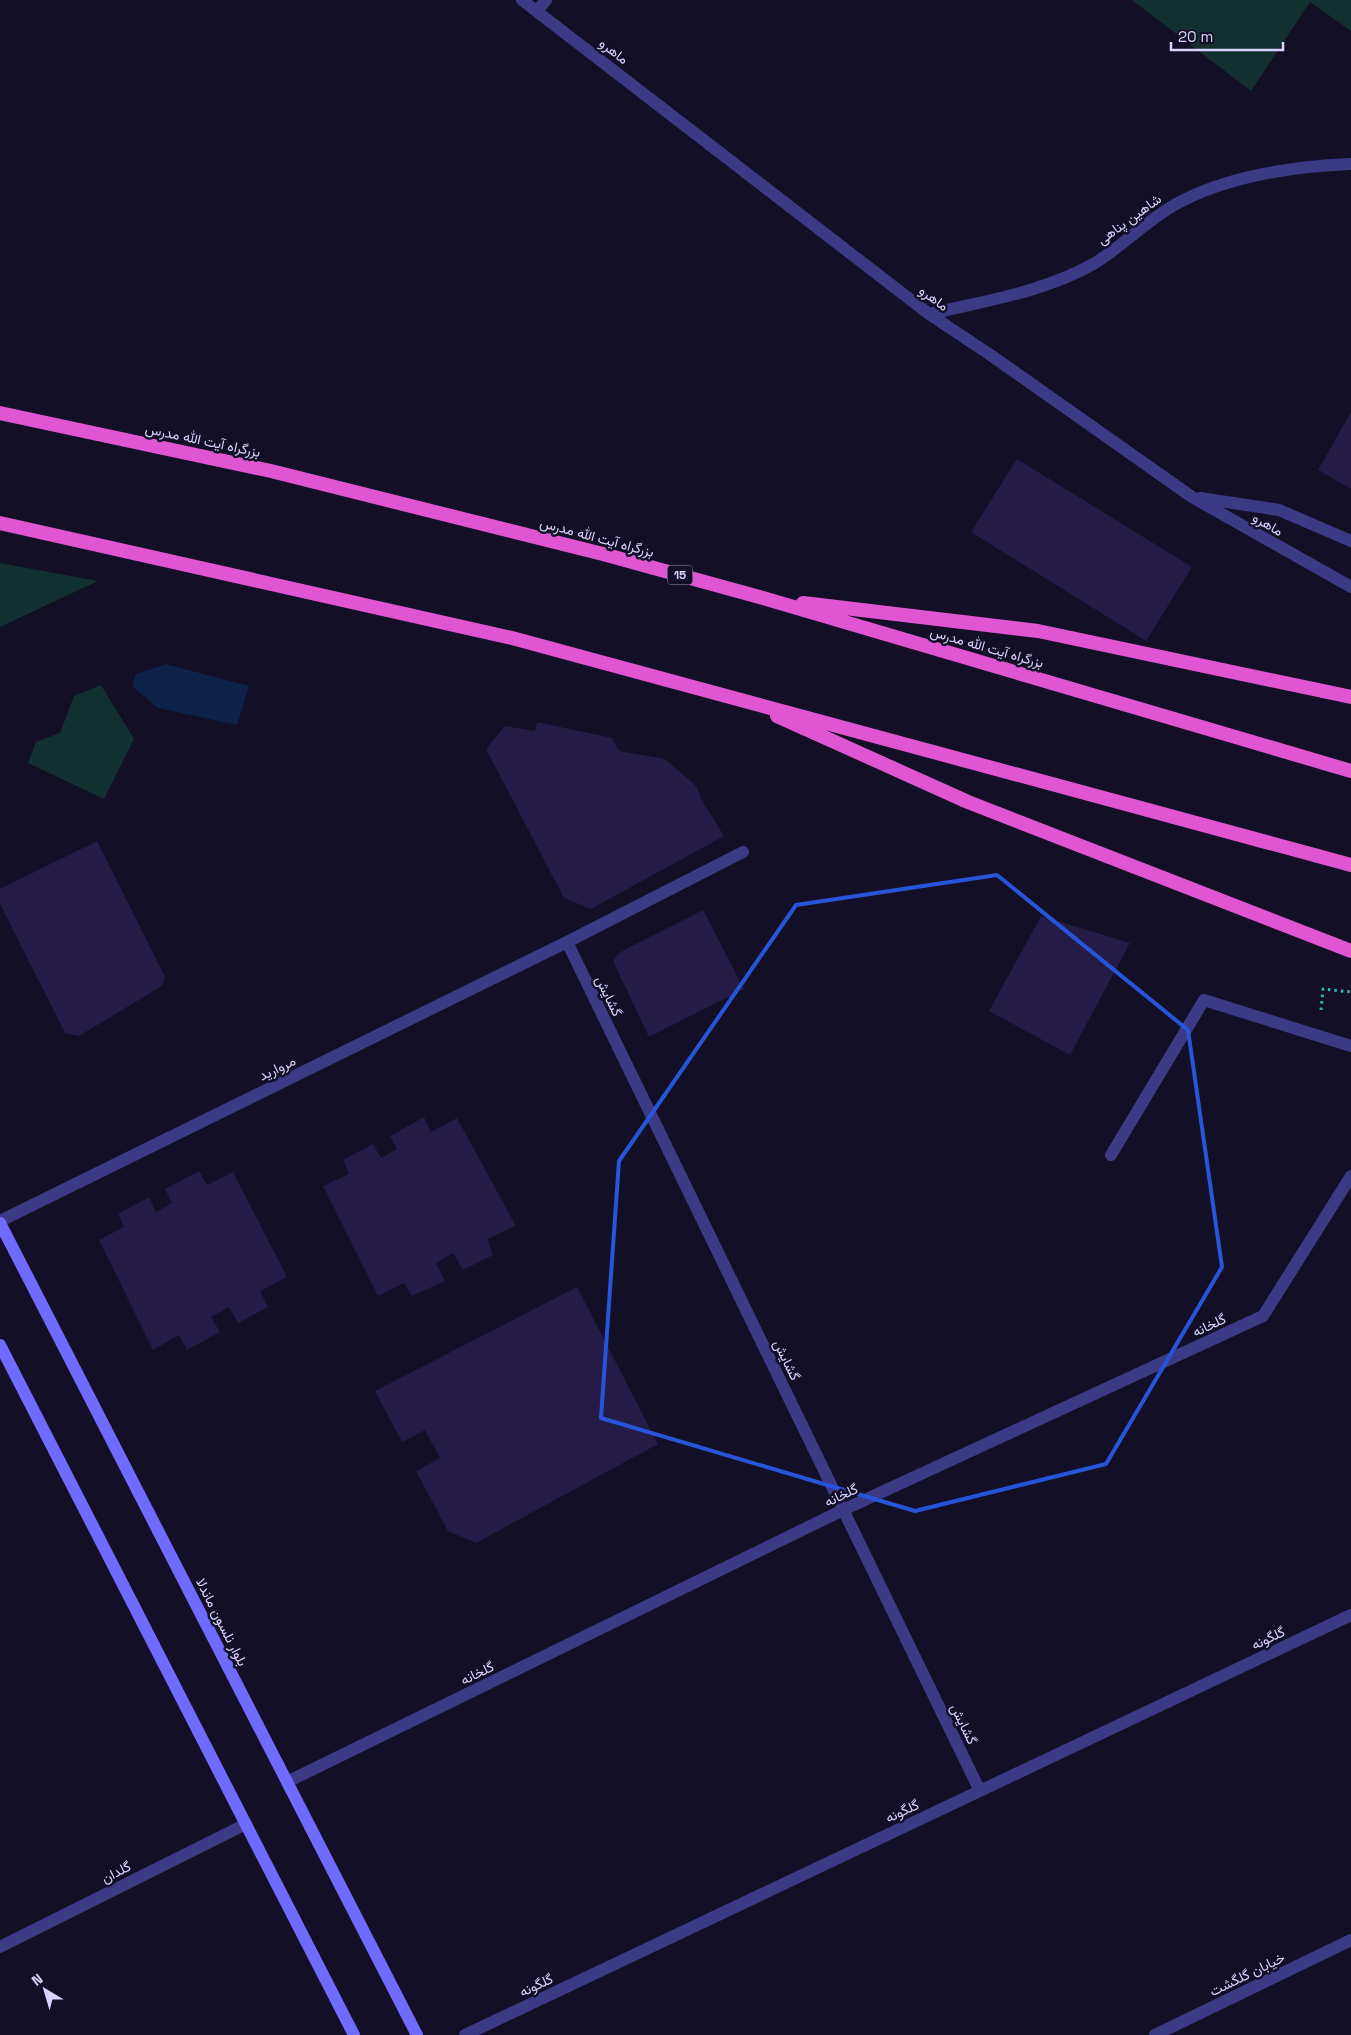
<svg xmlns="http://www.w3.org/2000/svg" width="1351" height="2035" viewBox="0 0 1351 2035" font-family="'Space Grotesk',Vazirmatn,sans-serif">
<style>
.green{fill:#12302f}
.water{fill:#0c2248}
.building{fill:#241b47}
.lines{fill:none;stroke-linecap:round;stroke-linejoin:round}
.path{stroke:#2fb8b0;stroke-width:3;stroke-dasharray:2.5 4;stroke-linecap:butt}
.minor{stroke:#3d3a85;stroke-width:12}
.secondary{stroke:#6f6bff;stroke-width:12}
.trunk{stroke:#e055d1;stroke-width:14}
.marked{fill:none;stroke:#2655da;stroke-width:4;stroke-linejoin:round}
.labels{text-anchor:middle;stroke-width:5;stroke-linejoin:round;paint-order:stroke}
.shield{fill:#130f26;stroke:#9e99be;stroke-width:1}
.shield-label{font-size:12px;font-weight:bold;fill:#d9d4ff}
.street-label{font-size:14px;fill:#d9d4ff;stroke:#130f26}
</style>
<rect width="100%" height="100%" fill="#130f26"/>
<path class="green" d="M1132,0H1351V31L1310,2L1251,91Z
M0,563L98,581L0,627Z
M101,685L134,739L104,799L28,763L36,742L60,733L74,696Z"/>
<path class="water" d="M166,664L249,686L237,725L158,708L132,686L136,674Z"/>
<path class="building" d="M1351,412V489L1318,470Z
M1017,459L1192,567L1146,641L971,532Z
M537,722L612,738L619,751L665,759L696,786L703,802L724,836L591,909L564,898L486,749L505,726L535,731Z
M97,841L165,977L162,986L79,1036L65,1033L0,904V889Z
M703,910L744,989L649,1037L613,961L618,954L626,949Z
M1041,916L1130,943L1070,1055L989,1011Z
M424,1117L431,1132L457,1118L516,1226L487,1239L493,1255L463,1270L453,1253L436,1263L445,1281L412,1296L404,1283L378,1296L323,1186L349,1174L343,1160L373,1144L381,1158L397,1149L390,1136Z
M199,1171L207,1185L233,1172L287,1277L260,1291L268,1307L238,1323L229,1307L211,1317L220,1332L187,1350L179,1335L153,1350L99,1240L124,1227L118,1214L149,1197L156,1212L172,1203L165,1189Z
M577,1287L658,1444L476,1543L448,1531L416,1471L440,1458L425,1430L402,1442L375,1391Z"/>
<g class="lines">
<path class="path" d="M1321,1010L1323,989L1351,992"/>
<path class="minor" d="M522,0L929,314L992,356L1192,497L1351,587
M537,11L546,0
M929,314C984,301 1045,292 1095,263C1124,245 1148,219 1178,203C1228,176 1295,166 1351,164
M1200,498L1279,510L1351,541
M567,942L980,1791
M1111,1155L1204,1000L1351,1046
M0,1221L567,942L743,852
M287,1782L843,1510L1263,1316L1351,1176
M0,1947L246,1824
M465,2035L1351,1615
M1155,2035L1351,1940"/>
<path class="secondary" d="M0,1223L417,2035
M0,1345L354,2035"/>
<path class="trunk" d="M0,413L271,471L603,554L763,598L1351,771
M0,523L512,638L1351,865
M803,603L1038,631L1351,697
M777,716L968,802L1351,951"/>
</g>
<path class="marked" d="M997,875L1188,1030L1222,1267L1106,1464L915,1511L601,1418L619,1161L796,905Z"/>
<g class="labels">
<rect class="shield" x="667.5" y="565.5" width="25" height="19" rx="4"/>
<g class="shield-label">
<text x="680" y="579">15</text>
</g>
<g class="street-label">
<text transform="translate(614 51) rotate(38)" y="5">ماهرو</text>
<text transform="translate(1129 219) rotate(-36)" y="5">شاهین پناهی</text>
<text transform="translate(934 298) rotate(36)" y="5">ماهرو</text>
<text transform="translate(203 440) rotate(12)" y="5">بزرگراه آیت الله مدرس</text>
<text transform="translate(1268 524) rotate(30)" y="5">ماهرو</text>
<text transform="translate(597 537) rotate(15)" y="5">بزرگراه آیت الله مدرس</text>
<text transform="translate(987 647) rotate(16)" y="5">بزرگراه آیت الله مدرس</text>
<text transform="translate(609 996) rotate(64)" y="5">گشایش</text>
<text transform="translate(277 1068) rotate(-26)" y="5">مروارید</text>
<text transform="translate(1209 1325) rotate(-25)" y="5">گلخانه</text>
<text transform="translate(787 1360) rotate(64)" y="5">گشایش</text>
<text transform="translate(841 1495) rotate(-25)" y="5">گلخانه</text>
<text transform="translate(222 1622) rotate(63)" y="5">بلوار نلسون ماندلا</text>
<text transform="translate(1268 1638) rotate(-25)" y="5">گلگونه</text>
<text transform="translate(477 1673) rotate(-26)" y="5">گلخانه</text>
<text transform="translate(964 1724) rotate(64)" y="5">گشایش</text>
<text transform="translate(902 1811) rotate(-25)" y="5">گلگونه</text>
<text transform="translate(116 1872) rotate(-27)" y="5">گلدان</text>
<text transform="translate(1247 1974) rotate(-26)" y="5">خیابان گلگشت</text>
<text transform="translate(536 1985) rotate(-25)" y="5">گلگونه</text>
</g>
</g>
<g transform="translate(45 1990) rotate(322)" stroke="#130f26" stroke-width="4" paint-order="stroke">
<path d="M0-4L9 19L0 12L-9 19Z" fill="#d9d4ff"/>
<text y="-8" font-size="14" font-weight="bold" text-anchor="middle" fill="#d9d4ff">N</text>
</g>
<path d="M1171 42v8h112v-8" fill="none" stroke="#d9d4ff" stroke-width="2.5"/>
<text x="1178" y="42" font-size="15" fill="#d9d4ff" stroke="#130f26" stroke-width="4" paint-order="stroke">20 m</text>
</svg>
